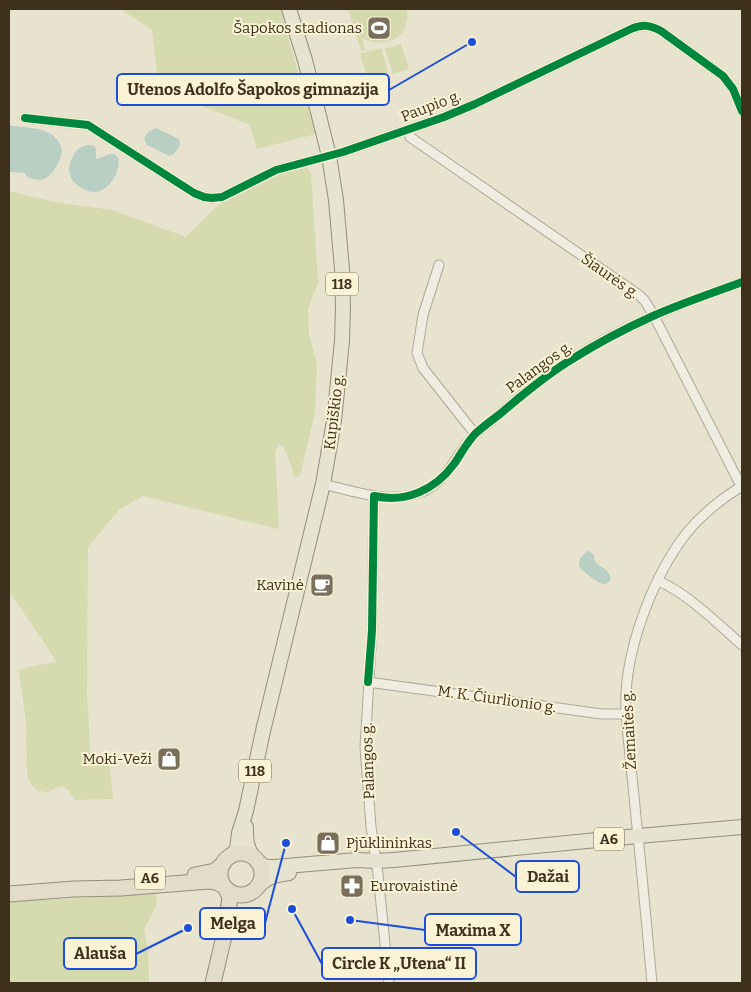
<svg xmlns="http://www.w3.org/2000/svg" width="751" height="992" viewBox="0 0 751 992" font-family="Bitter,serif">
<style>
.green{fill:#d5daaf}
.water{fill:#bacfc4}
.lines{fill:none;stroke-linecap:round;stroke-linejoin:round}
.minor-casing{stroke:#ada797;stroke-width:11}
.primary-casing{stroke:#938d7e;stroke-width:16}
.trunk-casing{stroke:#938d7e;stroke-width:17}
.minor{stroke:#efece1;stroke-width:9}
.primary{stroke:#e7e3d1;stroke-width:14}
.trunk{stroke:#e2dcc8;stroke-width:15}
.cycleway-casing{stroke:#f9f2d4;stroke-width:11}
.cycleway{stroke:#00873e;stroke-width:8}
.labels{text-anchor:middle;stroke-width:4;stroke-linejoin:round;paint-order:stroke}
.shield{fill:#f9f2d4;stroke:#766a54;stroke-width:1}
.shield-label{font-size:14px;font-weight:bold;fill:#3e301d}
.poi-label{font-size:15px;fill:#3e301d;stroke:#f9f2d4;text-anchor:end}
.street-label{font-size:15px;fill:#3e301d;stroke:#f9f2d4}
.leader{fill:none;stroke:#1d4ed8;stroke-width:2}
.callout-dot{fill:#1d4ed8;stroke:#f9f2d4;stroke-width:2}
.callout{fill:#f9f2d4;stroke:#1d4ed8;stroke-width:2}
.callout-label{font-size:16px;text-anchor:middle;font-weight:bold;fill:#3e301d}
</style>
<rect width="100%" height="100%" fill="#e8e3ce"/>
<path class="green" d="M120,9H280L316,134L257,149L250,125L159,89L152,30Z
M348,9H407C411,37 386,50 362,38L365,50L361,51Z
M401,44L409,69L393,74L385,49Z
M381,48L391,83L371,89L360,54Z
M307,168L311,173L318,283L308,309L309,334L317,365L315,412L300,476L296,477L293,474L291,465L283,446L279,445L275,451L279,529L143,496L119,510L88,547L87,696L91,759L109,760L113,799L75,800L69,791L62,786L53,789L48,793L37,790L30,783L27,773L26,721L19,671L28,667L57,662L9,591V191L54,202L112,210L186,237L217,206L273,174Z
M155,894L157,900L155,909L144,929L148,951L149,983H9V902Z"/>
<path class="water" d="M9,125C23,128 39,127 51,134C56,138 62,144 62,151C61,161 51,180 39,180C36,180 31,178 27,177L25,173L9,172Z
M156,128L179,139L180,145L174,154L169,156L147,145L144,138L148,132Z
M89,145C101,146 93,152 97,159C102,158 107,154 111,154C127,152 116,191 95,192C89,192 84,190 80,187C76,184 71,180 70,175C67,166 73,152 81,147C83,146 87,145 89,145Z
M589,551L594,555C593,568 609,565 611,579C609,581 608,584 605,584C599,585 585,572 580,568C577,561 581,557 586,552Z"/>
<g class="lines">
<g class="minor-casing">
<path id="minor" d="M25,118L88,125L194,193L204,197L212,198L222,197L276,170L343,152L444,117L475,104L631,29C642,24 650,25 661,31L723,76L733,89L742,111
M408,130L410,137L639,295L645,301L654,316L741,486
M439,265L423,315L417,353L423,368L475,434
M323,484C356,492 391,505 424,491C448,480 457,453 474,435C480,429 488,424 495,418C505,409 516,400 527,391C565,361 608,335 654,316C682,303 713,293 742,282
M374,496L372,630L365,747L371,827L378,874L389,983
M658,581C686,592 718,624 742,645
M368,682L602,714H626
M652,983C647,928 642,873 636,817C634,793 631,770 629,746C627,728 625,711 626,693C629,641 654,576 685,535C700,516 721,499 742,486"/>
</g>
<g class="primary-casing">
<path id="primary" d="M246,827C246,840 246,846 253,857
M231,856L237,849L239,833L246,811L263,731L323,484L334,421L342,341L343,307L342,269L336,200L329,156L305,60L289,9
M258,862L266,867H274L357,860L376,861L394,860L638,836L742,827
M260,884C270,876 276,875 289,873"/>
</g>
<g class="trunk-casing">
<path id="trunk" d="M220 874a21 21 0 1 1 42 0a21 21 0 1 1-42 0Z
M195,875L215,871L223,864
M9,894L74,889L121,888L209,881L216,882L224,886
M213,983L225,932L230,897L226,889"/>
</g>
<use href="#minor" class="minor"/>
<use href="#primary" class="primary"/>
<use href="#trunk" class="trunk"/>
<g class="cycleway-casing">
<path id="cycleway" d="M25,118L88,125L194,193L204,197L212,198L222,197L276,170L343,152L444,117L475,104L631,29C642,24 650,25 661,31L723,76L733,89L742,111
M368,682L372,630L374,496C406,503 435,490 454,464C461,454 467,442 476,433C484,426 492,420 500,414C522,395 545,376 569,361C596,344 624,329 653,316C682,303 713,293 742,282"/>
</g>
<use href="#cycleway" class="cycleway"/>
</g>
<defs>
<g id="stadium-square" transform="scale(1.25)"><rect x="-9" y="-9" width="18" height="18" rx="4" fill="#7a6f5b" stroke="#f9f2d4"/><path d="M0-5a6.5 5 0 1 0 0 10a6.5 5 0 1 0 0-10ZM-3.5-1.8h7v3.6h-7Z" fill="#fff"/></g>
<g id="cafe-square" transform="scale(1.25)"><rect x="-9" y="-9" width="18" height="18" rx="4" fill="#7a6f5b" stroke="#f9f2d4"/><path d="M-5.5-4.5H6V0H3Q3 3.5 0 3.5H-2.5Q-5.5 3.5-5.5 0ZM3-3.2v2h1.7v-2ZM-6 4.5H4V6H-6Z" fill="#fff"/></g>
<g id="shop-square" transform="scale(1.25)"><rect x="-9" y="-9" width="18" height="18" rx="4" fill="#7a6f5b" stroke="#f9f2d4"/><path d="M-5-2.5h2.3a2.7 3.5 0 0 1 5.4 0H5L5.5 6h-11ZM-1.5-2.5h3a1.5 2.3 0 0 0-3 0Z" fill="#fff"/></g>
<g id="pharmacy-square" transform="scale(1.25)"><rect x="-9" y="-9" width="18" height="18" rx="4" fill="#7a6f5b" stroke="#f9f2d4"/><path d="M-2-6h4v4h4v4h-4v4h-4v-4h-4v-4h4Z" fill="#fff"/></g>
</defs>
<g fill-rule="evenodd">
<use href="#stadium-square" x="379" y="28"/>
<use href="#cafe-square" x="322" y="585"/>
<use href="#shop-square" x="169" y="759"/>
<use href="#shop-square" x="328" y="843"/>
<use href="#pharmacy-square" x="352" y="886"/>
</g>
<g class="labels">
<g class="shield">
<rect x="326" y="272.5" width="32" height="23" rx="4"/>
<rect x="239" y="759.5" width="32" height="23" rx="4"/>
<rect x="594" y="827.5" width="30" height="23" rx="4"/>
<rect x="135" y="866.5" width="30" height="23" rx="4"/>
</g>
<g class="shield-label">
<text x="342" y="289">118</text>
<text x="255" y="776">118</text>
<text x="609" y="844">A6</text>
<text x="150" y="883">A6</text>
</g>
<g class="poi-label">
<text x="362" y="33">Šapokos stadionas</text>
<text x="304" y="590">Kavinė</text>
<text x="152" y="764">Moki-Veži</text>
<text x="346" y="848" text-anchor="start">Pjūklininkas</text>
<text x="370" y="891" text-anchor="start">Eurovaistinė</text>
</g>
<g class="street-label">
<text transform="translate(431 106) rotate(-21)" y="5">Paupio g.</text>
<text transform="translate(610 276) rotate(35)" y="5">Šiaurės g.</text>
<text transform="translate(539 367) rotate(-36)" y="5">Palangos g.</text>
<text transform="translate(334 412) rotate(-83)" y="5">Kupiškio g.</text>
<text transform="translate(497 699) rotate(8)" y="5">M. K. Čiurlionio g.</text>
<text transform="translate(629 730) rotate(-93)" y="5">Žemaitės g.</text>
<text transform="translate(368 761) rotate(-92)" y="5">Palangos g.</text>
</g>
</g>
<path class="leader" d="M472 42L389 90M456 832L516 877M286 843L265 923M350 920L425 930M188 928L136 954M292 909L322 964"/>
<g class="callout-dot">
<circle cx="472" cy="42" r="5"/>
<circle cx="456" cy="832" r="5"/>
<circle cx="286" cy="843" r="5"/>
<circle cx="350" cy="920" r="5"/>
<circle cx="188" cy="928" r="5"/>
<circle cx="292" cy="909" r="5"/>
</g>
<g class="callout">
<rect x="117" y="74" width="272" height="31" rx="5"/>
<rect x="516" y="861" width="63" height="31" rx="5"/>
<rect x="200" y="908" width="65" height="31" rx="5"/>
<rect x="425" y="914" width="96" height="31" rx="5"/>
<rect x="64" y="938" width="72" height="31" rx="5"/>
<rect x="322" y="948" width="154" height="31" rx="5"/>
</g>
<g class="callout-label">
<text x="253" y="95">Utenos Adolfo Šapokos gimnazija</text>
<text x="548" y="882">Dažai</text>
<text x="233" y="929">Melga</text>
<text x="473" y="936">Maxima X</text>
<text x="100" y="959">Alauša</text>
<text x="399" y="969">Circle K „Utena“ II</text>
</g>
<rect width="751" height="992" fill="none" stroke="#3e301d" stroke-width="20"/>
</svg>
